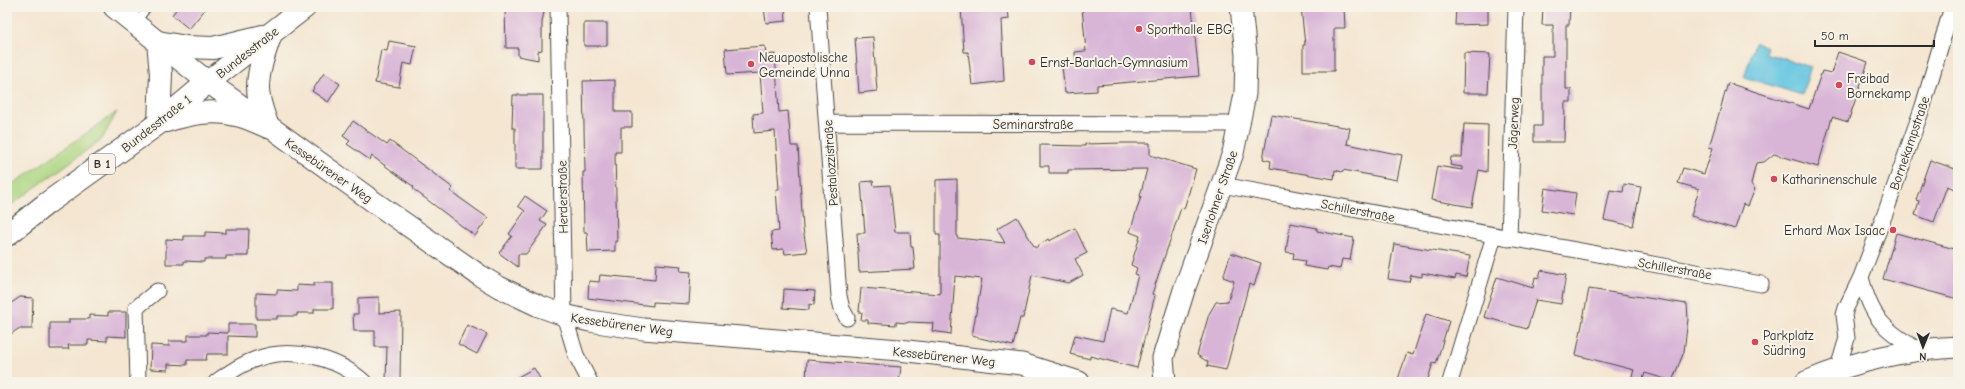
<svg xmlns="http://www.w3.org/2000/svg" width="1965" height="389" viewBox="0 0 1965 389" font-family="'Comic Neue',sans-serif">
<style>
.green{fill:#acd580;stroke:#6c8056}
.water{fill:#63c5e1;stroke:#477886}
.building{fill:#d8b4d7}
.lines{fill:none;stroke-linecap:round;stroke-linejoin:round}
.lane-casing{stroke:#494744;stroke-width:9}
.street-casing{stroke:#494744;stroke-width:17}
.secondary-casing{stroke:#494744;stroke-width:23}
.primary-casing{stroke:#494744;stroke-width:24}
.lane{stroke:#fff;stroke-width:7}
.street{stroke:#fff;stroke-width:15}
.secondary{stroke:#fff;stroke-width:21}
.primary{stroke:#fff;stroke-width:22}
.poi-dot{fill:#d1495b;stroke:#f7f3e8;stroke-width:1.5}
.labels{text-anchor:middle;stroke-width:4;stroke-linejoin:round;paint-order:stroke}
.shield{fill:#f7f3e8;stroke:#686764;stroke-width:1}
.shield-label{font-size:12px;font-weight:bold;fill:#2b2b2b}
.poi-label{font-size:13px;fill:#2b2b2b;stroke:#f7f3e8;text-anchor:start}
.street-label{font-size:13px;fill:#2b2b2b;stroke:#f7f3e8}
</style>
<rect width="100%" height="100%" fill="#f7f3e8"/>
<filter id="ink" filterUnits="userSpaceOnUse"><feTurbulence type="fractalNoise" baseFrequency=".025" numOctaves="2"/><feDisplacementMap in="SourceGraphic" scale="8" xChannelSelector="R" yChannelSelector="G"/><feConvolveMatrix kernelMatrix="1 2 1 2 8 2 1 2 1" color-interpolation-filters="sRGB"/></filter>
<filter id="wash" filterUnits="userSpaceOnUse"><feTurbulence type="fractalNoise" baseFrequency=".012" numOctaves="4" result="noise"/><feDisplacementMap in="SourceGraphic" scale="16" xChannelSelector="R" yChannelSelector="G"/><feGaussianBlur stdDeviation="0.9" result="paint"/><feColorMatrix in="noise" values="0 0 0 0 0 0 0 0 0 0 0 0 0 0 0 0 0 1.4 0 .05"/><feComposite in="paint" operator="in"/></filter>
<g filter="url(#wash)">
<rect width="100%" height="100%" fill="#f4e6d1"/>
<path class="green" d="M117,112L102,139L7,208V188Z"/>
<path class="water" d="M1755,43L1767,47L1765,53L1811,67L1802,95L1744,77Z"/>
<g id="blocks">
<path class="building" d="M178,7H207L189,29L172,15Z
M505,7H545L542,22V50L538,51V60L518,56V48H506Z
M764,7H785L786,21L766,23Z
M961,7H1008L1009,19L1001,20L1004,81L972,85L968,52H964Z
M1082,7H1192L1199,76L1097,85V91L1065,93L1062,66L1076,65L1075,52L1086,51Z
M1301,7H1344L1345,28H1334V71H1303V45H1305Z
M1456,7H1488V24L1455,25Z
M1543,7H1570L1569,25H1566V89H1571V102H1565L1564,142H1534V126H1542V56H1553V25H1542Z
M584,23H607V46H584Z
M873,37L877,91L859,93L855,38Z
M389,41L416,46L412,65L403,63L399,87L375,83L381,50L387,51Z
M765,46L766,55L775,54L779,112L788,111L791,146H798L803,229L807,252L785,254L784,249L773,250L771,232L779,231L776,189H779L775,131L754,133L753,114L763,113L760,73L727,75L725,49Z
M1838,52L1868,62L1848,122L1832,117L1818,167L1774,154L1764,162L1756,163L1751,184L1755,189L1748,206L1743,204L1735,229L1691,216L1699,189L1678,183L1683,168L1704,174L1713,148L1709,147L1728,83L1809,109L1822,71L1831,73Z
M1464,53L1490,54L1488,93H1463Z
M324,73L340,84L328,102L312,91Z
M615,80V112H632V127H621V152H615L617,241H615V251L588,252L587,232H584L583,172H585L583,81Z
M513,95H543V169H515V128H512Z
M1271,115L1350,128L1347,144L1402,155L1397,180L1343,170L1342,172L1335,170L1334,179L1270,168L1271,161L1263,159Z
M353,121L387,145L390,141L453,188L450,191L488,218L475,236L413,189L414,187L372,156L370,160L347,144L350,141L343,136Z
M1464,124L1488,125L1487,172L1479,170L1472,207L1431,200L1437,166L1462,170V167L1450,165L1451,157H1462Z
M1124,143H1150V155L1196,169L1184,209L1181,208L1152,294L1155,295L1137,368L1090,356V359L1070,354L1075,335L1103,341L1110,309L1128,313L1138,275L1135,274L1137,268L1131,265L1140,236L1130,232L1141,196H1140L1147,169L1068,170V173H1049V166H1040V145L1085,146V144Z
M1930,160L1958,170L1955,189L1947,186L1934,222L1915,215L1919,201L1916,200Z
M957,179V238L1005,243L997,229L1017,217L1035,248L1048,239L1049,241L1075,228L1087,253L1075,259L1083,275L1069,283L1032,275L1023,318H1020L1013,346L972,336L982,279L955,276L951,334L932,331L933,323L908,322L907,323L896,322V325L868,323V320H861L862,312H859L861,288L940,294V235H936V180Z
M873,181L874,186L890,185L895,232H910L911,247H913L915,269L859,272L857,233H865L861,182Z
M1624,184L1641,187L1633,226L1604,220L1610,190L1623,192Z
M1545,188L1576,193L1573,215L1542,210Z
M525,196L547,211L540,221L547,225L526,254H518V267L499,253L512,236L509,234L525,211L518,206Z
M1290,223L1317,228V231L1354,238L1350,260L1342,259L1340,269L1328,267L1327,270L1304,266L1305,261L1293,259L1294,253L1286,252Z
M226,229H249L248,256H226V259H204V262L184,261V264H166V239L184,240V236H205V232L226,233Z
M1896,233L1958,250V299L1883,279Z
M1394,244L1470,256L1466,277L1456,275L1455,279L1422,273V277L1411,275L1409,282L1388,279Z
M1231,253L1261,263L1254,286L1249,284L1226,370L1207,366L1208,362L1197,355L1209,314L1216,302L1228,301L1234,281L1223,277Z
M656,264L681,266L680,271L691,272L689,304L653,302V306L588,298L589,281L599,282L600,275L655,280Z
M1541,270L1566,275L1561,304L1536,300L1527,329L1484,317L1497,277L1533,288L1535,277L1539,278Z
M314,283H333V309H314V313H297V316H277V319H256V293L277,294V290L297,291V285L314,286Z
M784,289L815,291L814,305L809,304V310L783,308Z
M1589,289L1687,304L1688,319L1684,352L1672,381L1645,373L1642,382H1630L1634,370L1576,355Z
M20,297L33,298L32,329H18L7,337V306Z
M379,297V313L401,312L400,382H386L387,347H375V331H354L353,314H358V298Z
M108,312H126V337L107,336V341L88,340V345H68L69,349H50V323H69V319H89V315L108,316Z
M1426,314L1449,321L1436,364L1433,363L1427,382H1397L1407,353L1413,355Z
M228,324H255V337L228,336V354H207L206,360H187V365L168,364V370L150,369L151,345L169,346V341H188V335H207V332L228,333Z
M467,325L487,334L477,354L458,344Z
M807,360L901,367L899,382H806Z
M534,368L542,382H509Z"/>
</g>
</g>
<g filter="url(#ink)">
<use href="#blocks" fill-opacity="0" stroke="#494744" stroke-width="1"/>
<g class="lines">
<g class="lane-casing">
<path id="lane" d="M136,23L148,7"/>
</g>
<g class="street-casing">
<path id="street" d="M558,7L564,315L576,355L590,382
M818,7L839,296L842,309L847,318
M827,123L1239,124
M1222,185L1761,284
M1509,239L1516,7
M1861,277C1871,317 1883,330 1919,350
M1838,368L1847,338L1844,315L1846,308L1861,277L1886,211L1923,106L1952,7
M138,382L136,308L157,291
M216,382C228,373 242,364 256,359C291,346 337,357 364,382
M1450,382L1494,236"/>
</g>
<g class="secondary-casing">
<path id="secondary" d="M114,7L208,82L374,202L479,275L499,287L539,306L564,315L590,321L643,329L899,350L1022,364L1079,382
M1165,382L1163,358L1184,290L1233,153L1239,124L1245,94L1246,55L1241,7
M1806,382C1855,361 1905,349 1958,347"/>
</g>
<g class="primary-casing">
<path id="primary" d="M166,121C189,114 212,109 236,115C247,117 258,123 268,127
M159,123L161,74L158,42L186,47L213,48L263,36
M268,127C264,115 258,102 258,88C258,70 265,51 271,34
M7,235L46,204L159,123L208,82L305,7"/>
</g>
<use href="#lane" class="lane"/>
<use href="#street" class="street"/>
<use href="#secondary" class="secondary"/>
<use href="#primary" class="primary"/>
</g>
</g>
<g class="poi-dot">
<circle cx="1139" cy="29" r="4"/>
<circle cx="1032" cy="62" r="4"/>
<circle cx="751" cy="64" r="4"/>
<circle cx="1839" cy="85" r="4"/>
<circle cx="1774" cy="179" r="4"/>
<circle cx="1893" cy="230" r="4"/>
<circle cx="1755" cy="342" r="4"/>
</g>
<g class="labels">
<rect class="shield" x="89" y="154" width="26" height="20" rx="3"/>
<g class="shield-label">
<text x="102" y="168">B 1</text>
</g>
<g class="poi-label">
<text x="1147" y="34">Sporthalle EBG</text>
<text x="759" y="62">Neuapostolische<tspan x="759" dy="15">Gemeinde Unna</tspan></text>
<text x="1040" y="67">Ernst-Barlach-Gymnasium</text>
<text x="1847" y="83">Freibad<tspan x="1847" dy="15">Bornekamp</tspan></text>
<text x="1782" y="184">Katharinenschule</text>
<text x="1885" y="235" text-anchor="end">Erhard Max Isaac</text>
<text x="1763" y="340">Parkplatz<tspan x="1763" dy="15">Südring</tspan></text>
</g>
<g class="street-label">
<text transform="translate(247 52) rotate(-38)" y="5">Bundesstraße</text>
<text transform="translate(156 123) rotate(-38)" y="5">Bundesstraße 1</text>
<text transform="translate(1513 123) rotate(-88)" y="5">Jägerweg</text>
<text x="1033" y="129">Seminarstraße</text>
<text transform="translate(1909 143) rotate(-71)" y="5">Bornekampstraße</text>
<text transform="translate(830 163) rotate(-94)" y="5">Pestalozzistraße</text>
<text transform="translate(329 170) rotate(35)" y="5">Kessebürener Weg</text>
<text transform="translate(562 197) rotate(-91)" y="5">Herderstraße</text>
<text transform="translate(1217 197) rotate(-71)" y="5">Iserlohner Straße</text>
<text transform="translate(1358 210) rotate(11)" y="5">Schillerstraße</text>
<text transform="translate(1675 268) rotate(10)" y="5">Schillerstraße</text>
<text transform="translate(622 324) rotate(8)" y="5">Kessebürener Weg</text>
<text transform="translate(944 356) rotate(6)" y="5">Kessebürener Weg</text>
</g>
</g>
<rect width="1965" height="389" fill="none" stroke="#f7f3e8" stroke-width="24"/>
<g transform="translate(1923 347) rotate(181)" stroke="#f7f3e8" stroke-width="3" paint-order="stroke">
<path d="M0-3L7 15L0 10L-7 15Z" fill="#2b2b2b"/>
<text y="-6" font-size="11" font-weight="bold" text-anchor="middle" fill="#2b2b2b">N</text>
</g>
<path d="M1815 40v6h119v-6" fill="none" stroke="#2b2b2b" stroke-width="2"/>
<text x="1821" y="40" font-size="12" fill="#2b2b2b" stroke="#f7f3e8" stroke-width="3" paint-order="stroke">50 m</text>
</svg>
